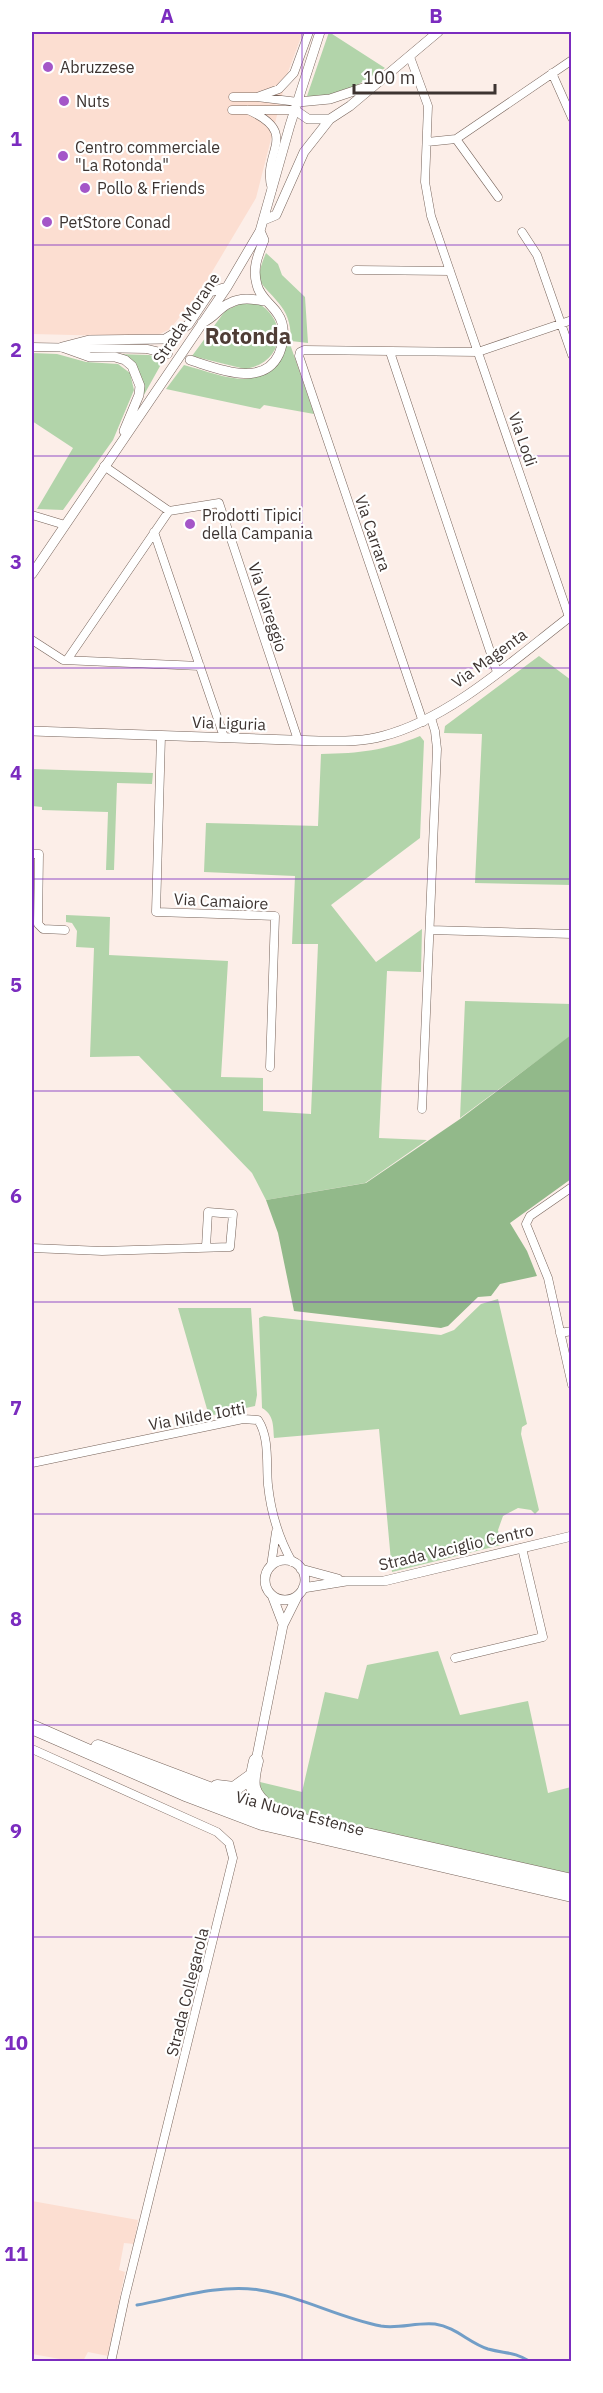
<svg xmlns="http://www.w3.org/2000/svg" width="603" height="2393" viewBox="0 0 603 2393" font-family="'IBM Plex Sans',sans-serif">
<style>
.built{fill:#fcded1}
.green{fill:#b2d4aa}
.forest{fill:#92b98a}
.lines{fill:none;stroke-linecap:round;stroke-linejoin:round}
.stream{stroke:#729ec7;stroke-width:3}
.minor-casing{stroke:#77645b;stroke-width:9}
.tertiary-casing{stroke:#77645b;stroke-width:10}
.trunk-casing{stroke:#77645b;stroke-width:15}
.minor{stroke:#fff;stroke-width:8}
.tertiary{stroke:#fff;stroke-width:9}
.trunk{stroke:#fff;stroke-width:14}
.grid{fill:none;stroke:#7b2cbf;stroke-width:1.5;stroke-opacity:0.55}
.poi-dot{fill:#a456c8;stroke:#fff;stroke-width:2}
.labels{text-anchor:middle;stroke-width:4.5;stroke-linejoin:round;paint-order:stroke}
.poi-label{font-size:16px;fill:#3d3431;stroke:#fff;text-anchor:start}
.street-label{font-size:16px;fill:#3d3431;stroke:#fff}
.district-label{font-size:22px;font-weight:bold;fill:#4f3d36;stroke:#fff}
.neatline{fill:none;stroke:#7b2cbf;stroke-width:2}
.grid-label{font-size:20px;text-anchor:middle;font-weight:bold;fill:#7b2cbf}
</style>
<rect width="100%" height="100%" fill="#fceee8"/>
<path class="built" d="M32,32H303L288,72L256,198L200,292L170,329L154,337L32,334Z
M32,2201L138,2220L134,2244L124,2243L119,2270L125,2272L108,2356L88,2352L83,2361L77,2362L32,2354Z"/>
<path class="green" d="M329,32L385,68L341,95L306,99Z
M266,253L278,264L282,275L305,297L308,343L291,341C291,329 289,316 281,306C263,282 252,286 266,253Z
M256,302C290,320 284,363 245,369L192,356L225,311L240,304Z
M289,341L314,414L264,405L260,409L166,389L184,365C232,378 264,397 289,341Z
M32,353L57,354L86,362L118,364L130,373L134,390L113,440L63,510L37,509L73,448L32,421Z
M116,354L149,355L164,359L140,402C144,372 141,369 116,354Z
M539,656L571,680V885L475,883L482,734L444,733L445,726Z
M420,736L424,741L420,838L331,905L376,962L422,929L421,972L387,971L379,1138L427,1140L365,1183L266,1200L252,1173L139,1056L90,1057L94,948L76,947L77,931L72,923L66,922V915L110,917L109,955L228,961L221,1077L263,1078V1111L311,1114L318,944H292L295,876L204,872L206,823L318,826L321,754C361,753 383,751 420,736Z
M32,769L153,773L152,784L117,783L114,870H106L108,812L42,810V807L32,806Z
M465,1001L571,1004L572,1035L460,1118Z
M498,1299L527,1424L522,1427L521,1434L539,1510L535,1514L531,1510L518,1508L503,1516L498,1530L501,1545L392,1572L379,1429L274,1438C273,1425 274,1415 262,1408L259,1318L264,1316L441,1335L454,1330L481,1304Z
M178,1308H251L257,1395L255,1406L209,1416Z
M438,1651L460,1715L528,1701L548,1793L571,1787V1876L284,1815L262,1800L260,1782L302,1792L325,1692L358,1699L367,1665Z"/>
<path class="forest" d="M571,1035V1179L510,1223L527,1251L537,1276L500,1284L491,1296L478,1297L448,1326L441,1328L294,1311L278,1233L266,1200L366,1183L460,1119Z"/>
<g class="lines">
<path class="stream" d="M137,2305C176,2298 219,2284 259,2290C301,2296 339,2318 381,2326C399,2329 417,2322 435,2324C456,2327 469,2343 488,2349C506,2354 513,2351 531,2362"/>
<g class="minor-casing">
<path id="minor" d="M410,57L428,106L425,182L431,216L569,617
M552,73L572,118
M233,97H257L298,102
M257,97L279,89L294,73L309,32
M232,110H295
M248,110C302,134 260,153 272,189
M456,139L498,197
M427,142L456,139L572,60
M522,232L537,255L572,355
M356,270L450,271
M32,347L147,349L168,354
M390,352L497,672
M104,466L169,511L219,503L298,740
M32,515L65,525
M154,532L224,737
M32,640L63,660L200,666
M67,660L169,511
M423,722L299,356L300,352L304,350L478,352L572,320
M161,736L156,912L275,916L270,1067
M32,854H39L38,924L43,929L65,930
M430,930L572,934
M422,1109L437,749L435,731L431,718
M572,1187L530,1216L526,1224L548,1278L572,1385
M32,1248L102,1251L230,1247L233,1214L208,1212L206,1247
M560,1333L572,1331
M32,1463L243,1419L258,1420C270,1438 266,1465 268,1485C271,1514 278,1537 292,1562
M271,1566L276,1532
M455,1658L543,1637L522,1548
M32,1749L217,1832L229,1843L233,1858L125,2297L111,2362"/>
</g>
<g class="tertiary-casing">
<path id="tertiary" d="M298,102L330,99L369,86
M295,110L308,119H330L350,106L438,32
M264,220L276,215L304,152L330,119
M202,323C216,317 219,307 230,303C241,297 253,299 264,301
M62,347L89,340L165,339L188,325L210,292L227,287
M62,347L90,357H115L125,360L132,366L140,386L139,395L124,431
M190,360C216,368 263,389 279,354C283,344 285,334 282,323C278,307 261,301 257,285C252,268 258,255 264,240L260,231
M32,574L227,287L260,231L290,125L320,32
M32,731L319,741C341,741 362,742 383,736C450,719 517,657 572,615
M265 1580a20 20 0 1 1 40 0a20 20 0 1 1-40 0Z
M301,1569L338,1579
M303,1588L346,1581H384L572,1536
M272,1595L283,1624
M256,1761L283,1625L297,1597"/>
</g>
<g class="trunk-casing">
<path id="trunk" d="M32,1727L188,1795L262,1823L572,1895
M98,1747L278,1815L572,1881
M256,1761C250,1785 250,1793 270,1809
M217,1787L234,1789L252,1776"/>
</g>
<use href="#minor" class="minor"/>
<use href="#tertiary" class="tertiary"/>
<use href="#trunk" class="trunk"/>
</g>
<path class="grid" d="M302,32V2362M32,245H572M32,456H572M32,668H572M32,879H572M32,1091H572M32,1302H572M32,1514H572M32,1725H572M32,1937H572M32,2148H572"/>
<g class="poi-dot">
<circle cx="48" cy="67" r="6"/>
<circle cx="64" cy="101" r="6"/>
<circle cx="63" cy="156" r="6"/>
<circle cx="85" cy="188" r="6"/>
<circle cx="47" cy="222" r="6"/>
<circle cx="190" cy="524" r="6"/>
</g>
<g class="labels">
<g class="poi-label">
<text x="60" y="73">Abruzzese</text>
<text x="76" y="107">Nuts</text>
<text x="75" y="153">Centro commerciale<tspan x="75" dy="18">"La Rotonda"</tspan></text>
<text x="97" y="194">Pollo &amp; Friends</text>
<text x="59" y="228">PetStore Conad</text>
<text x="202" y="521">Prodotti Tipici<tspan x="202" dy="18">della Campania</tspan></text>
</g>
<g class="street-label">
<text transform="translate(186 318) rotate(-56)" y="6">Strada Morane</text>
<text transform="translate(523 439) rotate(71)" y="6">Via Lodi</text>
<text transform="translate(373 533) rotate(71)" y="6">Via Carrara</text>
<text transform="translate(268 607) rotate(72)" y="6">Via Viareggio</text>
<text transform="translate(489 658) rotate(-36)" y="6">Via Magenta</text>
<text transform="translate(229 723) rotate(2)" y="6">Via Liguria</text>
<text transform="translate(221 901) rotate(3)" y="6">Via Camaiore</text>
<text transform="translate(197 1416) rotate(-10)" y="6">Via Nilde Iotti</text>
<text transform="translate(456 1547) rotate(-13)" y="6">Strada Vaciglio Centro</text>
<text transform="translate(300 1813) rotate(15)" y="6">Via Nuova Estense</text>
<text transform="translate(187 1992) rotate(-76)" y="6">Strada Collegarola</text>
</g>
<g class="district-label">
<text x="248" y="344">Rotonda</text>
</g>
</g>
<rect width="603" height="2393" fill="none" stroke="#ffffff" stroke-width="66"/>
<path d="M354 84v9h141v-9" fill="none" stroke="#3d3431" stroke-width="3"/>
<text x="363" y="84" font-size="18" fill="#3d3431" stroke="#ffffff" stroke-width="4.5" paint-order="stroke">100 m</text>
<rect x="33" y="33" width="537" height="2327" class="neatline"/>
<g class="grid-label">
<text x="167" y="23">A</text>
<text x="436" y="23">B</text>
<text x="16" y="146">1</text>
<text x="16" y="357">2</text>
<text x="16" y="569">3</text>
<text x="16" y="780">4</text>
<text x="16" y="992">5</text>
<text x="16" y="1203">6</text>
<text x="16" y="1415">7</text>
<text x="16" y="1626">8</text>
<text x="16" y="1838">9</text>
<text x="16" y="2050">10</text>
<text x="16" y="2261">11</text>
</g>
</svg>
